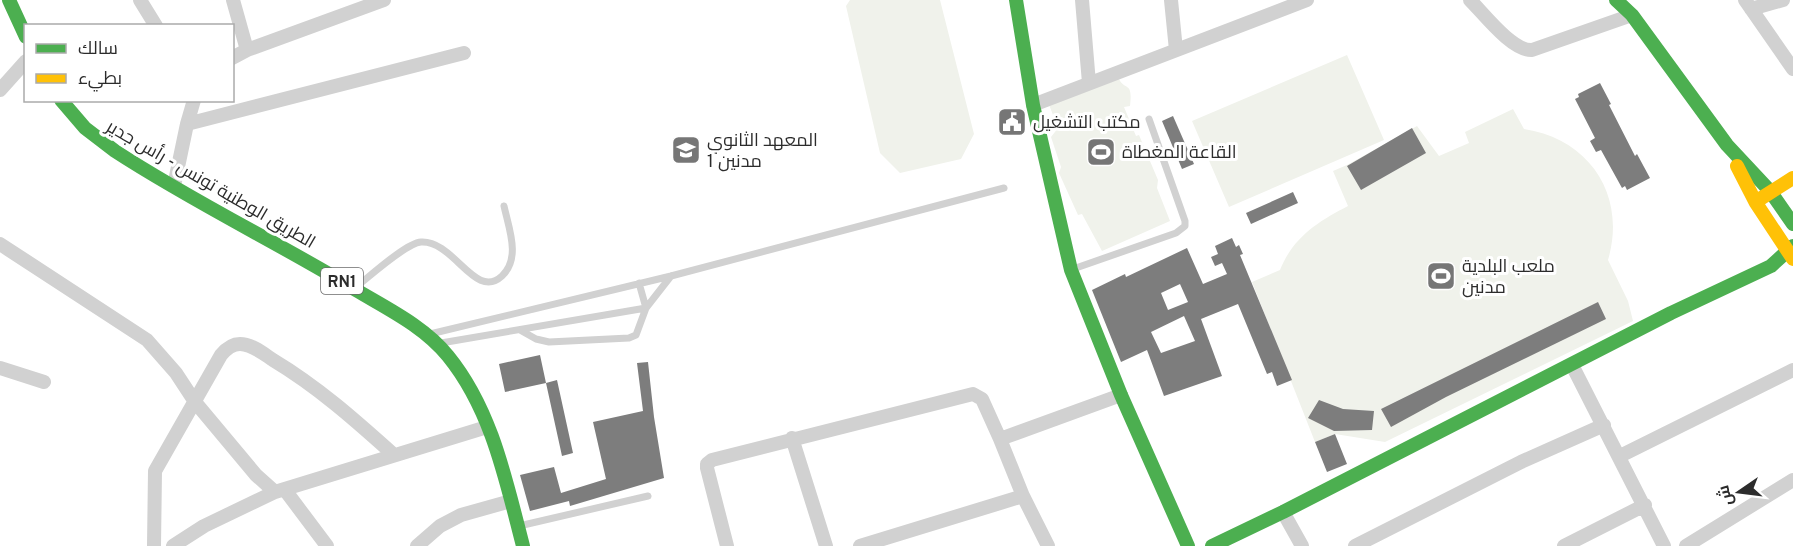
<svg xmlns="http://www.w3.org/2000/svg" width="1793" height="546" viewBox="0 0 1793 546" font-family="Overpass,Cairo,sans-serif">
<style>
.green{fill:#f0f2eb}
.building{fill:#7d7d7d;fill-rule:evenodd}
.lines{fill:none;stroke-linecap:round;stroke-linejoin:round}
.lane{stroke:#d1d1d1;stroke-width:7}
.street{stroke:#d1d1d1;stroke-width:14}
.fast{stroke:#4caf50;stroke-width:14}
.slow{stroke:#ffc107;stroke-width:14}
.labels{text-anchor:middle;stroke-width:6;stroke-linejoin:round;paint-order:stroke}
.shield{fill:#fff;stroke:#6b6b6b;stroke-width:1.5}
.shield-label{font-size:16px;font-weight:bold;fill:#2c2c2c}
.poi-label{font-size:18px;fill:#2c2c2c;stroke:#fff;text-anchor:start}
.street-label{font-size:18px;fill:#2c2c2c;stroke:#fff}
</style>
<rect width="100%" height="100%" fill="#fff"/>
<path class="green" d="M850,0H940L974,134L961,159L900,173L880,153L846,6Z
M1347,55L1384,140L1229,207L1192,121Z
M1118,77C1125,93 1133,79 1130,106L1124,107L1136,136L1139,135L1158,180L1157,188L1170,221L1102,251L1082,214L1078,215L1059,173L1061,167L1051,137L1058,128L1048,102Z
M1513,109L1524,129C1590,139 1627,196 1608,260L1628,301L1633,321L1385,442L1335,434L1315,442L1252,282L1280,270C1293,237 1319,221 1348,206L1333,171L1347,165L1417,126L1439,156L1469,143L1465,132Z"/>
<path class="building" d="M1600,83L1611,104L1609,105L1635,156L1637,154L1650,178L1627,190L1625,186L1622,188L1601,150L1596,152L1590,141L1595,138L1575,99L1579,97L1578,94Z
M1173,116L1194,164L1182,169L1162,121Z
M1412,128L1426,153L1361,190L1347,166Z
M1293,192L1298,203L1251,224L1246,213Z
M1232,238L1236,247L1239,245L1243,254L1240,255L1292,380L1277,386L1272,372L1267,374L1238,304L1201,319L1222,376L1164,396L1147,350L1121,362L1092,290L1125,274L1126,277L1187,248L1203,284L1227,274L1222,263L1215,266L1211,257L1218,254L1215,246ZM1180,284L1188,302L1168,310L1161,293ZM1184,316L1195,341L1161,353L1151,332Z
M1598,302L1606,319L1446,397L1391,427L1381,409Z
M540,355L546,383L557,380L573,453L562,456L546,383L505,392L499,364Z
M648,362L654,417L664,478L570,506L569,501L530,511L520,475L554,467L561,493L606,479L593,422L643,411L637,363Z
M1319,400L1343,409L1374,411L1372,430L1334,431L1308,418Z
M1335,434L1347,464L1327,472L1315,442Z"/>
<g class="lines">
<path class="lane" d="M1073,269L1176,233L1185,226V221L1149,119
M639,283L646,308
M356,287C369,277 406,243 421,242C454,240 475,301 502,276C521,258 509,229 504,206
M520,330L536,339L549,342L629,338L636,335L646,308L671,276
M430,334L671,276L1004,188
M441,343L646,308
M519,526L648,496"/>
<path class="street" d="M140,0L156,26
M233,0L247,50
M1082,0L1089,83
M1171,0L1176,50
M1470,0C1484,14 1512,51 1532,50L1632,15
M1745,0L1793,69
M1751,9L1783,0
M232,58L247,50L384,0
M0,90L26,61
M1033,105L1307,0
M187,124L194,100
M174,186L187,124L464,53
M0,244L147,340L176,373L195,402L256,475L275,492
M1572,365L1664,546
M0,368L44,382
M792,438L826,546
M1620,456L1793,370
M285,490L327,546
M1023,496L1000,439L1121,395
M1283,512L1302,546
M154,546L155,471L221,355C226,349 232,344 240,344C252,344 264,354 273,360C318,387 355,420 394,455
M173,546L204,526L275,492L487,427
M417,546L440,526L461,515L511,501
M727,546L707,468V464L712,460L973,394L982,399L1000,439
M860,546L1023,496L1048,546
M1355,546L1521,462L1604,425
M1564,546L1645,505
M1686,546L1793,480"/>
<path class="fast" d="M9,0L26,37
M1016,0L1033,105L1071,270L1121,395L1188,546
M1616,0L1632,15L1727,145L1770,191L1793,224
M61,100L85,128L115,151C193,202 277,242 356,290C388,309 425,327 448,356C492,410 506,481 523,546
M1212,546L1283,512L1671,313L1771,266L1793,246"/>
<path class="slow" d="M1737,166L1756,203L1793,259
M1760,199L1793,178"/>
</g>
<defs>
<g id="civic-square" transform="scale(1.5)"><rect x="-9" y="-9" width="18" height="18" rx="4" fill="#767676" stroke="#fff"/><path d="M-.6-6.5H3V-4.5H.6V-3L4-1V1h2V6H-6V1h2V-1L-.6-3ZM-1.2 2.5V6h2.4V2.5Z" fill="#fff"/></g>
<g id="school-square" transform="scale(1.5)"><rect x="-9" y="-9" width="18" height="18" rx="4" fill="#767676" stroke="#fff"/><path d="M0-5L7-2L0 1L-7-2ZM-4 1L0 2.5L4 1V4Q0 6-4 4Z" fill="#fff"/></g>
<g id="stadium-square" transform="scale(1.5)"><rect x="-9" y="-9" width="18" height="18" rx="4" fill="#767676" stroke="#fff"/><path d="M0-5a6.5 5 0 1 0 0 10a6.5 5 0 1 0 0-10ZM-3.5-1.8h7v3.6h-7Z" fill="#fff"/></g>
</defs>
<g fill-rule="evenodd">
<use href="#civic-square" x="1012" y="122"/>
<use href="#school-square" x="686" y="150"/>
<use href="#stadium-square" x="1101" y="152"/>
<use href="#stadium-square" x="1441" y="276"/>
</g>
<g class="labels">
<rect class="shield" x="321" y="268" width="42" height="26" rx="4.5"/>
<g class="shield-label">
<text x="342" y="287">RN1</text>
</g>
<g class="poi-label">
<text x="1033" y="128">مكتب التشغيل</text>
<text x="707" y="146">المعهد الثانوي<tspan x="707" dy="21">مدنين 1</tspan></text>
<text x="1122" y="158">القاعة المغطاة</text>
<text x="1462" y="272">ملعب البلدية<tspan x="1462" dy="21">مدنين</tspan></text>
</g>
<g class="street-label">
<text transform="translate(211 184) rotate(30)" y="6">الطريق الوطنية تونس - رأس جدير</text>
</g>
</g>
<rect x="24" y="24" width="210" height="78" fill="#ffffff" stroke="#ababab" stroke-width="1.5"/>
<rect x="36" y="44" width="30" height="9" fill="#4caf50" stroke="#ababab" stroke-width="1.5"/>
<text x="78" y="54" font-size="18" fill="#2c2c2c">سالك</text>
<rect x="36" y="74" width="30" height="9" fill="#ffc107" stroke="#ababab" stroke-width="1.5"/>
<text x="78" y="84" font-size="18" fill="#2c2c2c">بطيء</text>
<g transform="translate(1739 492) rotate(256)" stroke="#ffffff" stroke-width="4.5" paint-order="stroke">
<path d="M0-4.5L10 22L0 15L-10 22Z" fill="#2c2c2c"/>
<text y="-9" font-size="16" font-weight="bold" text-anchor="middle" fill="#2c2c2c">ش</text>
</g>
</svg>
